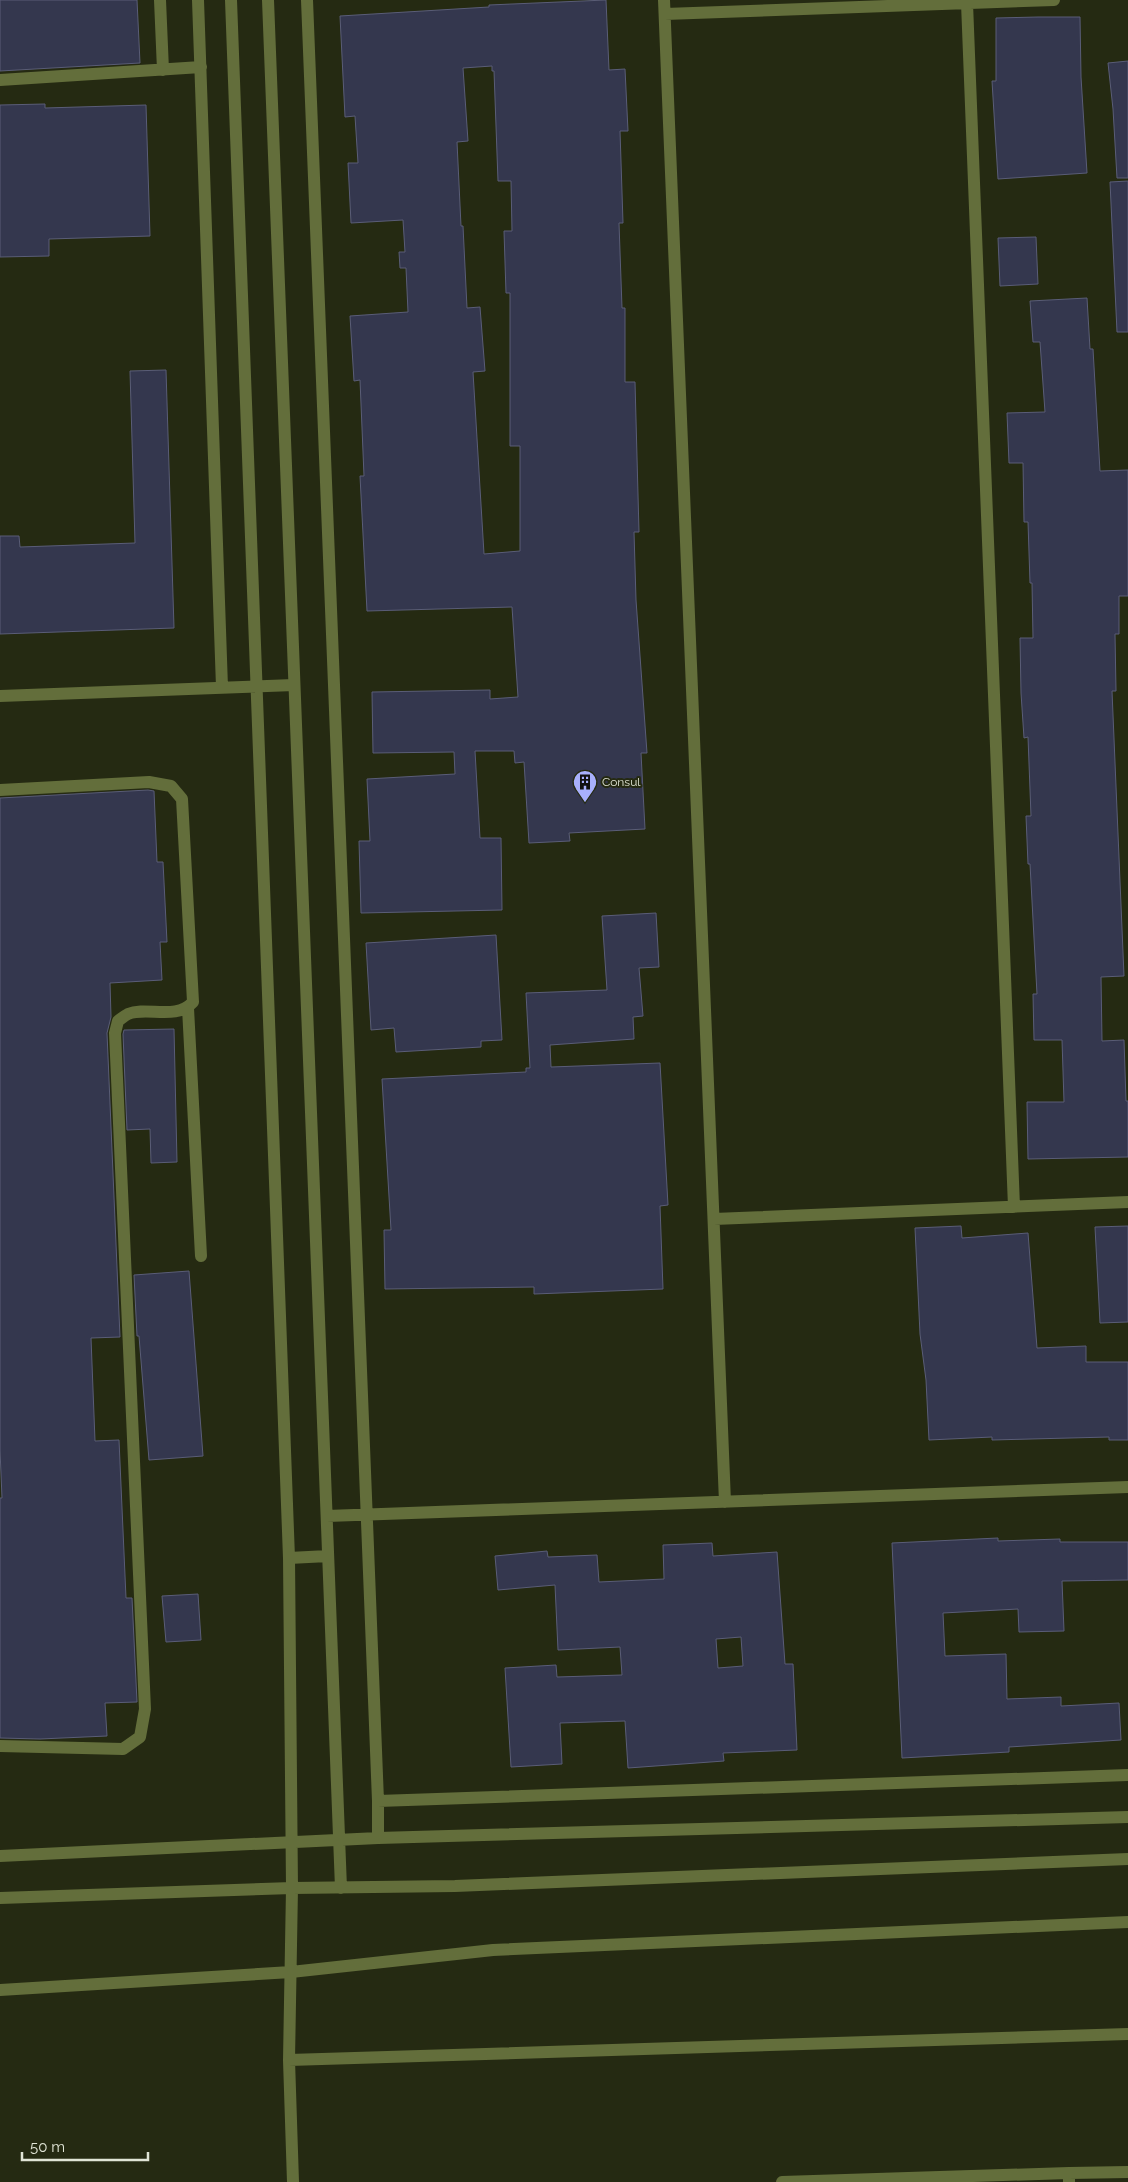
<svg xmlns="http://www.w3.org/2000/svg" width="1128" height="2182" viewBox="0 0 1128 2182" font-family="Raleway,sans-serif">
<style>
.building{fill:#34374e;stroke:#5a5d77;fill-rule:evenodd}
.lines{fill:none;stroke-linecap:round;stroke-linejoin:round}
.minor{stroke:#636e3b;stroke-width:12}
.labels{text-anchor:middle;stroke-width:4;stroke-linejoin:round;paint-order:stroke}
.poi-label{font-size:12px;fill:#e1e5d6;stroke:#252a12;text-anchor:start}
</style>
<rect width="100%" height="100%" fill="#252a12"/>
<path class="building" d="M0,0H137L140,63L0,71Z
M606,0L609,70L625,69L628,131H620L623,223H619L622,308H625V382H635L639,532H634L636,600L647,753H641L645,829L569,833L570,841L529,843L524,762L515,763L514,751H475L480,838H501L502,910L361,913L359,841H370L367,779L455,774L454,752L373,753L372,692L490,690V699L518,697L512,607L367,611L360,476H364L360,380L354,381L350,316L408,312L406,268H400L399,252H405L403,220L351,223L348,163H358L355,116L345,117L340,16L489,7V5ZM492,66V71H494L498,181H511L512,231H504L506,293H510V446H520V551L484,554L473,372L485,371L480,307L467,308L463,226H461L457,142L468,141L463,68Z
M1038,17H1080L1081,77L1087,173L998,179L992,81H996V18Z
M1128,61V178H1117L1113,109L1108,63Z
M45,104V108L146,105L150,236L49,239V256L0,257V105Z
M1128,181V332H1117L1110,182Z
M1036,237L1038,284L1000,286L998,238Z
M1087,298L1090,349H1093L1100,471L1128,470V596H1119V634H1115L1116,691H1112L1124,976L1101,977L1102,1041L1124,1040L1126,1101H1128V1157L1028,1159L1027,1102H1064L1062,1040H1034L1033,994H1037L1030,864H1028L1026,816H1031L1028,737L1024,738L1021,693L1020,638H1033L1032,583H1030L1028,522H1024L1023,463H1009L1007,413L1045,412L1040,342H1033L1030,301Z
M166,370L174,628L0,634V536H19L20,547L135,543L130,371Z
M148,790L154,791L157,862H163L167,942H160L162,980L110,983L111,1017L107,1033L120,1337L91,1338L95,1441L119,1440L126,1598H132L137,1702L105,1703L107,1736L40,1739L0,1738V1498H2L0,1450V798Z
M656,913L659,967L639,968L643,1016L633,1017L634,1039L550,1045L551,1067L660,1063L668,1205L660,1206L663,1289L534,1294V1287L385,1289L384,1230H391L382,1079L526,1072V1068H530L526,993L607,990L602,916Z
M496,935L502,1040L481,1041V1047L396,1052L394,1028L371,1030L366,943Z
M174,1029L177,1162L151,1163L150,1129L127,1130L123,1034L124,1030Z
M961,1226L962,1238L1028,1233L1037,1348L1086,1346V1362H1128V1440H1109V1437L992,1440V1437L929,1440L926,1380L920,1334L915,1228Z
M1128,1226V1322L1100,1323L1095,1227Z
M189,1271L203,1456L149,1460L139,1336H137L134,1275Z
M998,1538V1541L1060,1539V1542H1128V1580L1062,1581L1064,1631L1019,1632L1018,1609L943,1613L945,1656L1006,1654L1007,1699L1061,1697V1706L1119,1703L1121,1740L1009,1747V1752L902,1758L892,1543Z
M712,1543L713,1556L777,1552L785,1664H793L797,1750L723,1753L724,1761L628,1768L625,1721L560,1723L562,1764L511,1767L505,1668L556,1665L557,1677L622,1675L620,1647L558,1650L555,1585L498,1590L495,1556L547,1551L548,1557L597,1555L599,1582L664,1579L663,1545ZM741,1637L743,1666L718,1668L716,1639Z
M198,1594L201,1640L166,1642L162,1596Z"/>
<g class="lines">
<path class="minor" d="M160,0L163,70
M198,0L222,687
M231,0L289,1558L292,1888L289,2060L293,2182
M268,0L341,1888
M307,0L378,1801V1838
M664,0L725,1502
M967,3L1014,1207
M665,14L1054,0
M0,80L201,67
M0,696L294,685
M0,790L149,782L171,786L182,799L193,1002C176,1021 147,1006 128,1014C124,1016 121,1019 118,1021L115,1033L145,1709L140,1737L123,1749L0,1746
M188,1008L201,1256
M714,1219L1128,1202
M327,1516L1128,1487
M289,1558L328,1556
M378,1801L1128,1775
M0,1856L378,1838L1128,1817
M0,1898L292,1888L455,1886L1128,1859
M0,1990L291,1972L493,1950L1128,1922
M289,2060L1128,2034
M782,2182L1069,2173
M1069,2182V2173L1128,2172"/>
</g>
<defs>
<g id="building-pin" transform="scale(1.25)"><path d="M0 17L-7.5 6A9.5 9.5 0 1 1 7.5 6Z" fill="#a8b0fc" stroke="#252a12"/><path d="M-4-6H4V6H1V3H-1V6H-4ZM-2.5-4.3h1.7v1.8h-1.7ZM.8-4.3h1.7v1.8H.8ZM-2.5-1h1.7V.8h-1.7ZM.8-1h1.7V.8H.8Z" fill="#111"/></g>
</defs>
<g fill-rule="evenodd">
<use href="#building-pin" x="585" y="782"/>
</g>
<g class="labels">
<g class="poi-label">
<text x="602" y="786">Consul</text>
</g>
</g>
<path d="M22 2152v8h126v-8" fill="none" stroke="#e1e5d6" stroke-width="2.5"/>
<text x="30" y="2152" font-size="15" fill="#e1e5d6" stroke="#252a12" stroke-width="4" paint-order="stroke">50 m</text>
</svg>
